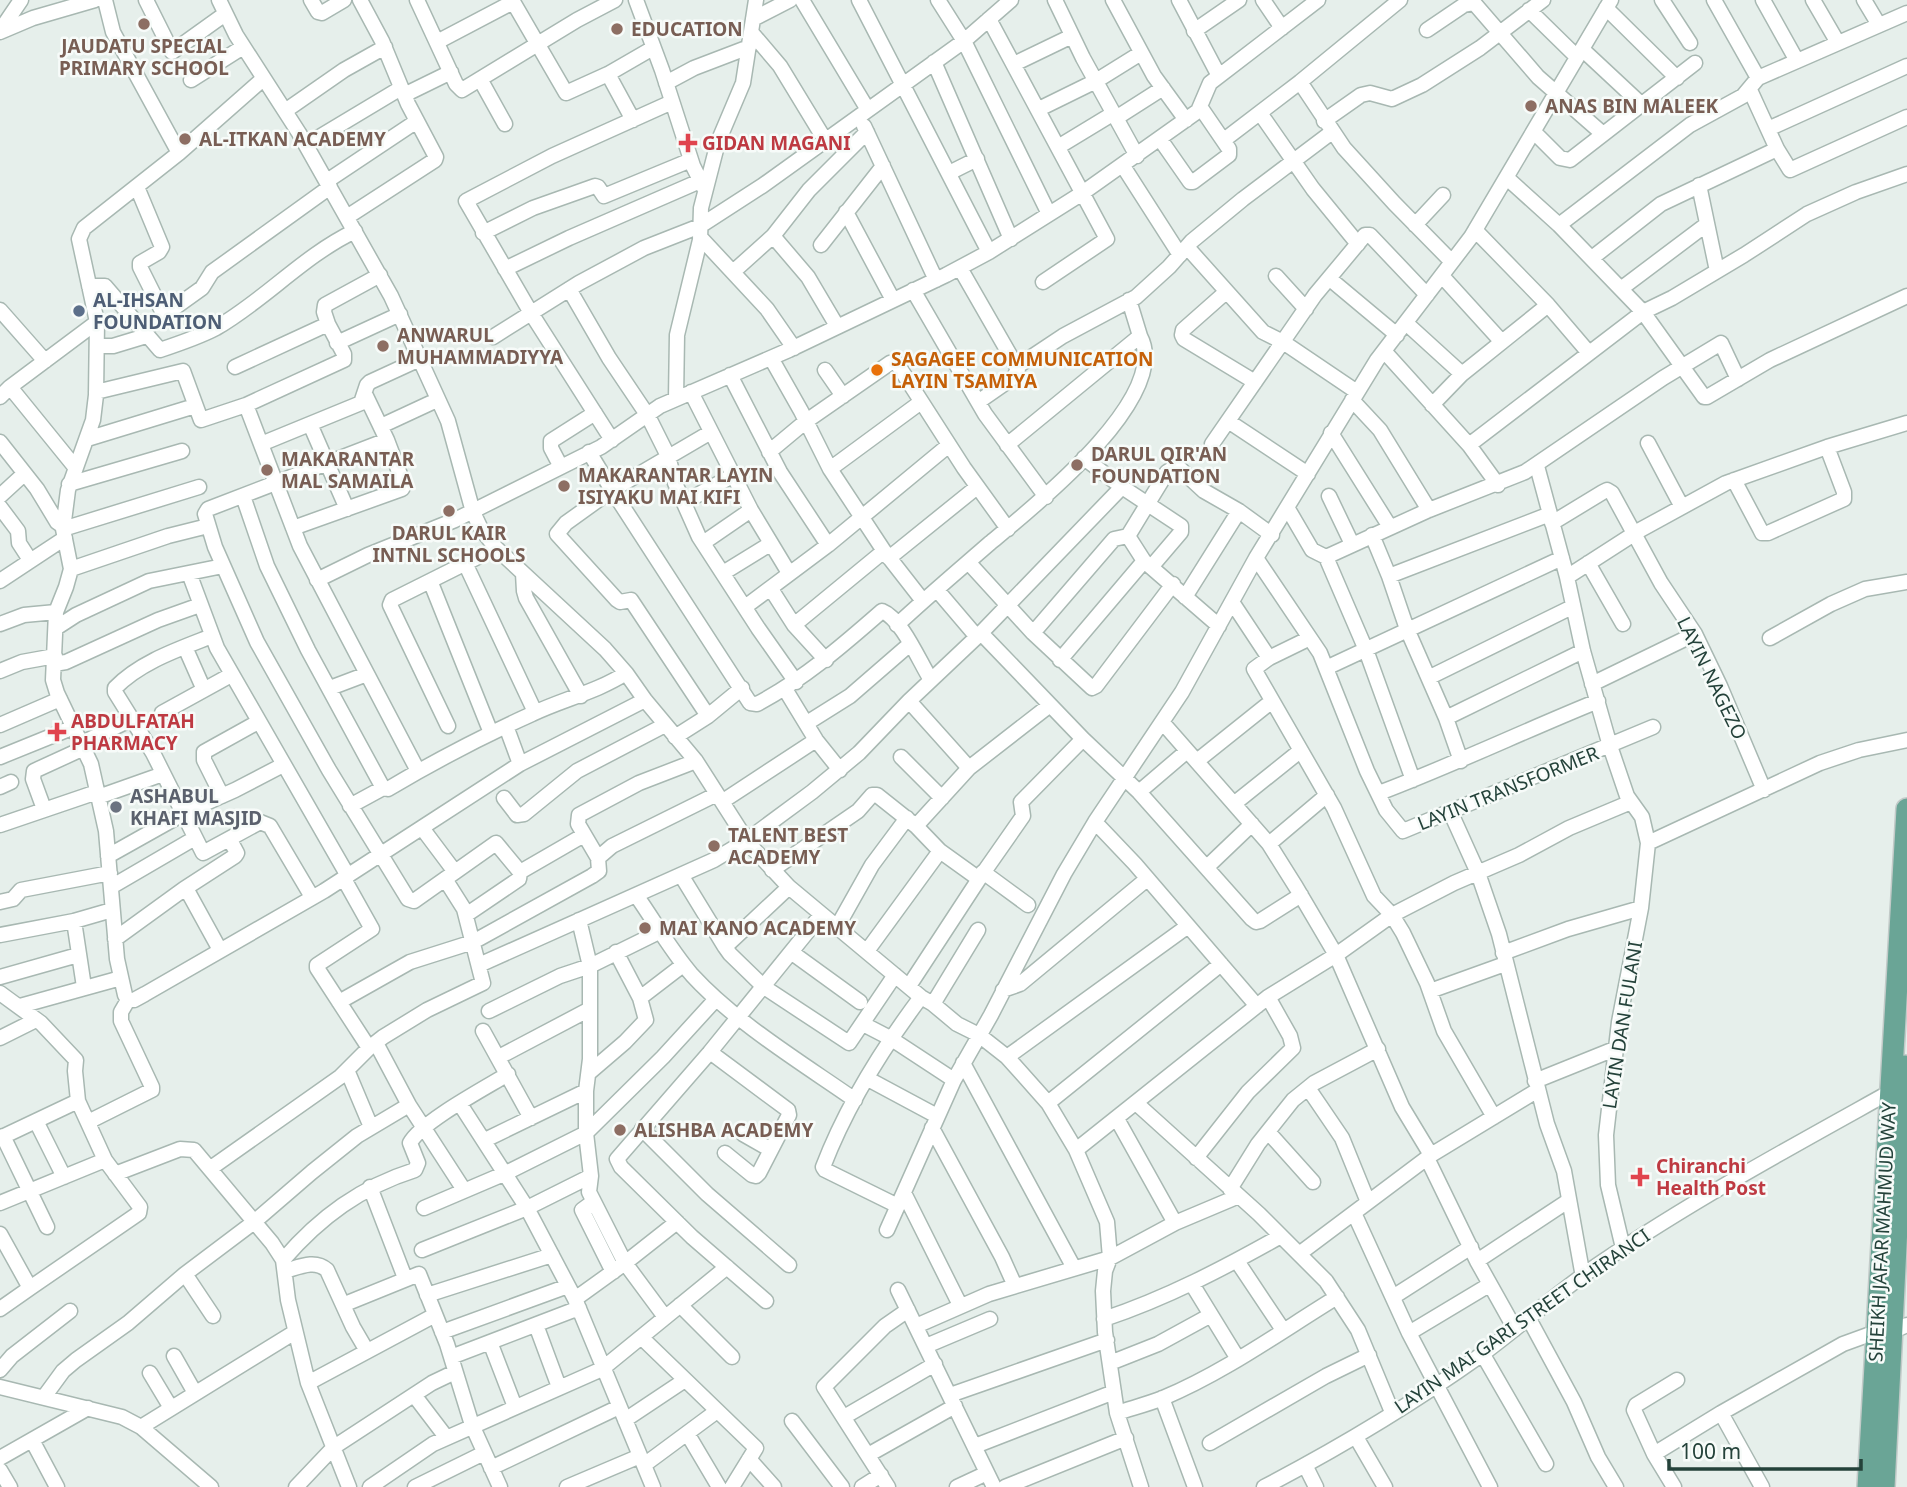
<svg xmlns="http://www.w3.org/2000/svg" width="1907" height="1487" viewBox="0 0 1907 1487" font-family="'Noto Sans',sans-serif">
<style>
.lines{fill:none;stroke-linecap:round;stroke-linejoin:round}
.minor-casing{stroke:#a8b8b2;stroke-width:17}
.primary-casing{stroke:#c2cac8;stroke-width:24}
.minor{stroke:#fff;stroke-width:14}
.primary{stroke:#6aa596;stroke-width:21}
.education-dot{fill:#8d6e63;stroke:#f7fbf9;stroke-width:2.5}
.health-dot{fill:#e0444e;stroke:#f7fbf9;stroke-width:2.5}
.service-dot{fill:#5c6f8a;stroke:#f7fbf9;stroke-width:2.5}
.food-dot{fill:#e8710a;stroke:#f7fbf9;stroke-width:2.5}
.worship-dot{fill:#6b7280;stroke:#f7fbf9;stroke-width:2.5}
.labels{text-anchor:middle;stroke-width:5;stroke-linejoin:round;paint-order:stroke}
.education-label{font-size:19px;font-weight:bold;fill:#785e54;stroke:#f7fbf9;text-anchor:start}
.health-label{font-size:19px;font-weight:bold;fill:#be3a42;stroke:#f7fbf9;text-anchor:start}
.service-label{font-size:19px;font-weight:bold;fill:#4e5e75;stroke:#f7fbf9;text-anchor:start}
.food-label{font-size:19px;font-weight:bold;fill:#c56008;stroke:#f7fbf9;text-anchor:start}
.street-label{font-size:19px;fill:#24423a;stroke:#f7fbf9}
.worship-label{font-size:19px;font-weight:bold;fill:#5b616d;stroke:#f7fbf9;text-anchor:start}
</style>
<rect width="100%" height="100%" fill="#e6efeb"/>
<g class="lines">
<g class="minor-casing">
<path id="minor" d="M105,0L113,32L179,153
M146,0L172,52L225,14
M219,0L236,35L299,133L391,296L448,421L473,512L481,529L496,548L605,649L626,673L645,700L696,761L749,844L789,887L921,997L933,1004L957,1024L979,1035L1007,1057L1048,1103L1076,1150L1107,1222L1110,1258L1105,1271L1103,1291L1105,1332L1117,1413L1141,1487
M311,0L318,12L322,13L344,0
M417,0L456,84L462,90L577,20L615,0
M512,0L566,93L608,74L653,48
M636,0L662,70L693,166L704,188
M802,0L868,110
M859,0L989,252
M938,0L964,41L1049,214
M1055,0L1083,58L1137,156
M1113,0L1154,76L1186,120
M1179,0L1219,76
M1263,0L1282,28
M1662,0L1690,43
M1714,0L1758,78
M1763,0L1797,61
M1813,0L1838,43
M1864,0L1879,25
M1606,8L1677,78
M1529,10L1577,57
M753,19L790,0
M989,19L1107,239L1043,282
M1427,30L1464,5L1474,3L1538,77L1603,134
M0,31L21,0
M1194,31L1239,0
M0,32L33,18L95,0
M751,32L780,66L825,140
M437,42L513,2
M1582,49L1641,104
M934,62L1011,239
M1014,64L1072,36
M608,74L633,120
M480,79L505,124
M191,80L243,47
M1300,82L1344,148L1394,203L1452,262
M666,83L694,68L749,47
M1750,90L1777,149L1790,170L1907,117
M404,95L451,72
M1039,109L1096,81L1141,53
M285,111L344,70L385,47
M1260,113L1313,189L1358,244
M1116,118L1163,88
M1324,121L1361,95L1370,93L1392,99L1422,85L1480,48L1543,0
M864,126L936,280
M1768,129L1907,66
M1534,132L1560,158L1570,160L1695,63
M1160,139L1190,182H1193L1229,155V149L1201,108
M1224,140L1300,82L1400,0
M306,145L401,88
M1058,147L1114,113
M1123,166L1180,255
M949,173L977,159
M1507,178L1559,225L1643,312L1704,397H1707L1770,360L1907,296
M327,181L417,121
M1699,185L1717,271
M137,187L162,247L159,252L140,263V267L164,315
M846,212L893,300
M347,217L435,160L436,157L408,104L382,41L360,0
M1415,225L1443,195
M1559,225L1690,125L1743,96L1758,78L1907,13
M1475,230L1548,305L1589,353
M483,233L533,208L595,186L598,187L604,196L691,160
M773,236L808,277L837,326
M700,237L767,309L794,348
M821,245L883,166
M1187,247L1263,332L1283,342L1357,392
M1592,258L1661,204L1777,149
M960,268L1018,369L1014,377L978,402
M505,269L569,238L700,181
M733,272L773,236L809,190L867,132
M1276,276L1306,309
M1442,276L1502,342
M1330,279L1397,335
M89,286H105L160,350C178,344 199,337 216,328C265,300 303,256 355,231
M1622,288L1707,224
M569,289L609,358L648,416L668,456L675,483L699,537L758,628L796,682
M913,290L985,414L1046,497
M1226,292L1183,330L1182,335L1184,339L1255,382
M0,310L45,361
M1406,323L1462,374
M142,331L202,288L212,272L330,187
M493,337L579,283L644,248L700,226L762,186L964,41L1011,0
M337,343L400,314
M98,346H113L146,336
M1384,351L1469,445L1498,485
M771,358L801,411L830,469L884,551L923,601
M1018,366L1063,336L1136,297L1169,267L1192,241L1243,199L1332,132
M235,367L328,324L324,312L325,305L380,275
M825,370L843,396
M730,375L780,472L828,545
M10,387L75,467
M96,392L183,371L201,420L246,405L344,360V354L328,324
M691,392L751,510L789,573
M0,397L10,387L97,322
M676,399L677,335L700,240L701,208L718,142L743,83L756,0
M1352,400L1380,430L1429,510
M246,405L300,546L418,771
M1432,405L1462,374L1548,305
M1228,421L1308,474
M310,424L347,509
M381,426L437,400
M711,432L612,490L750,703L757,704C804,679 842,646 882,611C902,619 919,661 931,680
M1331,433L1390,527
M87,439L195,406
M387,440L208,509L205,514L215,547L257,642L329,770L408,899L414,901L496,843L520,872
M612,440L531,313L466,201L552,156L672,102
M0,442L37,489L57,522L64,527
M1648,443L1682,507
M261,444L361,403L367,385L370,382L420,359
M1212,444L1315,295L1365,235H1370L1427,295
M1007,445L1140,336L1129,300
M1469,445L1643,312L1672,298L1744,255L1807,214L1856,192L1907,174
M589,452L612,490L566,523L557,534L617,600L620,602L631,600L708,716
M769,452L805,422L890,363L896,362L964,468L1008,529
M1084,458L1122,487L1181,526V532L1152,566
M1537,466L1567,577L1583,651L1610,746L1627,796L1642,817L1648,843L1641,908L1619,1022L1606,1135L1608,1185L1623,1248
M561,467L551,448V441L595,413
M830,469L921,402
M1734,480L1760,529L1762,533H1768L1844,499V492L1827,447
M69,484L182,451
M0,496L24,474
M243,496L267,566L308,650L383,788
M1329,496L1352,544
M685,502L732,476
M0,507L18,531L19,543L30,560
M1288,509L1312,550L1326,557L1366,650L1413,780
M1552,523L1603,492L1607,490L1612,493L1661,583L1695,634L1720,686L1764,790
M293,528L402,489L404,485L387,440L365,394
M63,529L199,487
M1372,535L1389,576L1407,629L1446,718L1461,761
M1128,536L1167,472L1177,466L1204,491L1239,511L1272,535
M1128,536L1144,561L1219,626
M703,543L751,510
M1326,557L1429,510L1525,472L1663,378L1721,343L1738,379
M889,558L977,487
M1256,558L1320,653L1367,771L1386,810L1403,831L1653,727
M465,563L535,712
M969,563L1033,633L1092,688L1096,686L1173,584
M1588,563L1623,624
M71,569L168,536L208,526
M189,573L217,648L348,876
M523,573L524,591L526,598L581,696
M723,573L770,544
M1389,576L1550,514
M1567,577L1640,530L1726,483L1827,447L1907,423
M317,580L368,555L455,520L601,447L660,406L789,350L946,275L989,252L1081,194L1198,111L1210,83L1318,0
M0,581L65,538
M431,583L491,733
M771,589L794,625L826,660
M937,590L977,637
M1185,597L1239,511
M1232,602L1269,658
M745,607L828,545L949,445
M0,624L24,615L56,612
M794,625L884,551
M897,625C927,597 959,570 990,543C1031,509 1173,397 1140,336
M56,628L76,615L149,581L223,566
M981,633L1083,739L1139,792L1252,919L1256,922L1260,921L1301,895
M1033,633L1114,539L1128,536
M212,636C179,649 140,662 115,688V692L153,753L203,853L260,822L270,826L312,897
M1310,638L1269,658L1254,669L1334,808L1374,896L1392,915L1403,933L1427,983L1444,1031L1494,1117
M1770,638L1831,604L1865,589L1907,582
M185,647L204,690
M1060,660L1144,561
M54,664L66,662L158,620L200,605
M1326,668L1562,558
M0,671L22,662L55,656
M1430,677L1572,607
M1592,684L1695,634
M330,688L367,674
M785,689L816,740L840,770
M909,701L969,768
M162,713L231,675
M1446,718L1583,651
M807,723L850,696L910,644
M1163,723L1269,844L1296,887L1336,955L1402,1107L1431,1155
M0,725L60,699
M448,726L390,605L392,600L496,548
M506,726L520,764
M675,737L708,716L742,688
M82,743L132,719
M0,757L74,727
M901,757L942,798
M1197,761L1272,701
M0,787L11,782
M1139,792L1187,751
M1379,793C1453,765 1524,731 1598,701
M222,796L204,760V752L258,722
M98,797L163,774
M504,798L517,815L524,814L577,771L665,725
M723,801L816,740
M1235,803L1300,751
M350,806L383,788L388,789C435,761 483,736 532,714C563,699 597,692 626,673
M44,809L33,779L34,771L84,748
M1450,811L1478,873L1499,934L1547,1124L1564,1171L1583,1277
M1095,822L1135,864L1257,1006
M0,825L97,792
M916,826L969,768L1050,705
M422,828L455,872
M1648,843L1820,763L1859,750L1907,740
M1269,844L1327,795
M108,856L190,810L235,790L283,765
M598,858L612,846L717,794
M1207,867L1252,824
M772,870L858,811L872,795H877L916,826L940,851L979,879
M983,872L1028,905
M681,875L725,947L789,887
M344,879L372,929L317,965V968L369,1048
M111,887L195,838
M184,889L235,856L237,853L230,840
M636,895C655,922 671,951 692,975C736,1023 802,1063 855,1100
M0,902L13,899L21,890L110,873
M466,915L519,879L520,872L584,835
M579,920L590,966V1059L586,1091V1133L591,1176L589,1192L625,1263L665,1317
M74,921L84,987
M836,929L872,865L907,818
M0,935L74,921L112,910
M115,939L184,889L187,890L220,950
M725,947L730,954L764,987L849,1043L895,975
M867,951L940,851
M791,952L860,1002
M1503,953L1568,929L1641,908
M479,965L714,860L747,840L812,792L859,753L909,701L981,633L1122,487
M0,977L78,955
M909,986L979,879L1023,816L1021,802L1083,739
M1003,990L1020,984L1147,879
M1430,991L1505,964
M0,993L41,1023L76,1060L75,1071L78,1101L105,1160L140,1207L139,1213L30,1288
M640,998L683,965
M128,1000L125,995L117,959L106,831L91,764L57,693L53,680L56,612L66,587L71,569L63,529L68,490L93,420L96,395L97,322L79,239L84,228L179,153L263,79
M339,1002L410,962L473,942L592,876L599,871L598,858L578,824L579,815L639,783L696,761
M933,1004L978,930
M20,1006L121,978
M489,1011L560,976L590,966L661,931
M863,1024L890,1038L954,1080
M483,1031L531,1118
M0,1038L36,1020
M376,1043L409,1105L464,1190
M710,1052L788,1110L789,1115L759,1173L756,1176L752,1175L725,1153
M499,1057L590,1009
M1007,1057L1188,926
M963,1063L1074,1268
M347,1070L371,1127
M590,1072L625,1042L646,1020L640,998L616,952
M868,1079L937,1116
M1535,1081L1617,1048
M1308,1088L1342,1138L1368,1202
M1048,1103L1221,964
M1136,1103L1259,1214L1326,1281L1358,1330L1392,1412
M460,1104L527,1208L575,1299L653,1487
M1117,1119L1175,1223
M36,1121L64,1177
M88,1122L152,1090V1087L121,1021V1012L128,1000H134L145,994L324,891L520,764L645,700
M932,1128L1002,1257L1015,1286
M642,1129L707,1194L789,1265
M1269,1133L1313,1182
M743,1134L771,1150
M3,1136L47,1227
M0,1138L78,1101
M485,1140L586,1091
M1076,1150L1268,997L1336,955L1392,915L1454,883L1519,855L1569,828L1631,802
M1196,1158L1248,1092L1293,1048L1290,1036L1268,997
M1427,1158L1477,1261L1515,1329
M211,1168L340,1077L369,1048L383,1037L427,1010L483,983L464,909L445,879
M115,1174L180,1149L194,1150L272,1243L283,1260L288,1300L308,1383L349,1487
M370,1187L405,1278
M1230,1189L1258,1144L1293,1100L1314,1083L1378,1049
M904,1193L960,1305
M593,1202L582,1210L613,1272
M0,1203L105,1160
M898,1206L825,1170L823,1167C846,1107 882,1049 921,997
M424,1208L506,1173L586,1133L663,1057L716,999
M1354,1213L1409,1333L1490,1487
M887,1230L954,1080L991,1015L1064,874L1095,822L1182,692L1256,558L1377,360L1471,237L1611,0
M0,1234L30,1288L0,1309
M422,1250L527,1208L591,1176
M1299,1254L1431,1155L1538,1090
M283,1260C320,1217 361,1187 415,1170L418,1163L410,1143C421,1122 485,1088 508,1074
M1237,1261L1283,1330
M1477,1261L1568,1201
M285,1271C299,1267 315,1259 327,1270L353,1327L367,1351
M185,1274L213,1316
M1192,1284L1238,1359
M898,1290L994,1487
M427,1295L552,1255
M1393,1297L1471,1247
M575,1299L625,1263L677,1222
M766,1301L692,1237L621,1167L617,1159L710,1052L821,915
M345,1304L419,1274L447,1344L472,1425L500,1487
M680,1305L732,1357
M1528,1317L1574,1402L1598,1457L1616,1487
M1104,1319C1167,1298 1224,1268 1281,1236
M536,1325L559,1387
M916,1326L989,1294L1110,1258L1175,1223L1239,1196
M442,1332L568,1286
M1409,1333L1489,1285
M641,1337L756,1448L732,1487
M490,1342L515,1407
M926,1346L990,1319
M1482,1353L1546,1464
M174,1356L195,1393
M451,1357L579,1308
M1110,1363L1158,1344L1211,1315
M0,1370L12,1356L70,1311
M150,1373L171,1408
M308,1383L435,1315
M0,1387L122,1417L141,1427L211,1487
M414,1395L446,1437
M950,1395L1107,1340
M44,1397L63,1371L76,1360L128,1323L185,1274L254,1222L312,1172L357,1136L409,1105
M1162,1398L1195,1487
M1117,1413C1132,1408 1148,1404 1163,1398C1225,1372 1280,1332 1337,1297
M1721,1413L1762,1487
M844,1417L935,1364
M625,1420L685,1380
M792,1421L842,1487
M141,1427L295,1332
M687,1433L719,1487
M1356,1437L1385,1487
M32,1440L57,1487
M1210,1443L1326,1376L1369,1355
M975,1446L1114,1392
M1654,1454L1721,1413L1843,1344L1876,1332H1891L1907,1325
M868,1455L955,1406
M0,1458L88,1408
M749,1459L774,1487
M644,1465L717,1411
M1305,1465L1316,1487
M491,1468L619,1407
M0,1470L10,1487
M296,1487L334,1447L432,1383L455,1372
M370,1487L433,1444L602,1369L727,1267
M415,1487L484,1453
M567,1487L640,1456
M862,1487L881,1475
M888,1487L824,1387L885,1326L908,1310
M957,1487L987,1473
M1005,1487L1126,1438
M1264,1487C1339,1448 1412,1404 1481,1355C1522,1325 1560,1290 1602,1262C1695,1199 1793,1146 1890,1092
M1674,1487L1654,1454L1634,1410L1636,1405L1677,1380"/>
</g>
<g class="primary-casing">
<path id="primary" d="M1868,1487L1907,809
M1884,1487L1905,1066"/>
</g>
<use href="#minor" class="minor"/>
<use href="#primary" class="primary"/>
</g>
<g class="education-dot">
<circle cx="144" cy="24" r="7"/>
<circle cx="617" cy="29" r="7"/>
<circle cx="1531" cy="106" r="7"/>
<circle cx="185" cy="139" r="7"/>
<circle cx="383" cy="346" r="7"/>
<circle cx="1077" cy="465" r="7"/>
<circle cx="267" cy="470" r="7"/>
<circle cx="564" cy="486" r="7"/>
<circle cx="449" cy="511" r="7"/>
<circle cx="714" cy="846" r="7"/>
<circle cx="645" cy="928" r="7"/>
<circle cx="620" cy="1130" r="7"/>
</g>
<g class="health-dot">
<path d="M684.5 132.5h7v7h7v7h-7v7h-7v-7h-7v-7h7z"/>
<path d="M53.5 721.5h7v7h7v7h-7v7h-7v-7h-7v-7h7z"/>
<path d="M1636.5 1166.5h7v7h7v7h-7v7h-7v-7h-7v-7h7z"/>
</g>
<circle class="service-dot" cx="79" cy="311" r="7"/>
<circle class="food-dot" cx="877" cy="370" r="7"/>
<circle class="worship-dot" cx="116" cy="807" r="7"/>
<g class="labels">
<g class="education-label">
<text x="631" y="36">EDUCATION</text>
<text x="144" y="53" text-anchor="middle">JAUDATU SPECIAL<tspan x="144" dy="22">PRIMARY SCHOOL</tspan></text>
<text x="1545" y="113">ANAS BIN MALEEK</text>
<text x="199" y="146">AL-ITKAN ACADEMY</text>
<text x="397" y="342">ANWARUL<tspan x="397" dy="22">MUHAMMADIYYA</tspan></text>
<text x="1091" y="461">DARUL QIR'AN<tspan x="1091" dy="22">FOUNDATION</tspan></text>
<text x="281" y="466">MAKARANTAR<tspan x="281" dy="22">MAL SAMAILA</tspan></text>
<text x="578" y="482">MAKARANTAR LAYIN<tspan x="578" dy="22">ISIYAKU MAI KIFI</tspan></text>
<text x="449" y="540" text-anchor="middle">DARUL KAIR<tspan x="449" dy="22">INTNL SCHOOLS</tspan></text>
<text x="728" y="842">TALENT BEST<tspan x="728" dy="22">ACADEMY</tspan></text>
<text x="659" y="935">MAI KANO ACADEMY</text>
<text x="634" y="1137">ALISHBA ACADEMY</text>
</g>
<g class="health-label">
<text x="702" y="150">GIDAN MAGANI</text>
<text x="71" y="728">ABDULFATAH<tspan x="71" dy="22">PHARMACY</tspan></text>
<text x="1656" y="1173">Chiranchi<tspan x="1656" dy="22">Health Post</tspan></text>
</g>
<g class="service-label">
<text x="93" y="307">AL-IHSAN<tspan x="93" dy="22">FOUNDATION</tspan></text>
</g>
<g class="food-label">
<text x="891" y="366">SAGAGEE COMMUNICATION<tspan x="891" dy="22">LAYIN TSAMIYA</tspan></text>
</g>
<g class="street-label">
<text transform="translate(1712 678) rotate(64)" y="7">LAYIN NAGEZO</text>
<text transform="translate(1508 788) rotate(-22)" y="7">LAYIN TRANSFORMER</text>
<text transform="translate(1622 1025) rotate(-81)" y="7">LAYIN DAN FULANI</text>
<text transform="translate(1882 1232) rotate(-87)" y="7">SHEIKH JAFAR MAHMUD WAY</text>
<text transform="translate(1522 1321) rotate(-35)" y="7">LAYIN MAI GARI STREET CHIRANCI</text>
</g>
<g class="worship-label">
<text x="130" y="803">ASHABUL<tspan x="130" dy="22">KHAFI MASJID</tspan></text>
</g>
</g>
<path d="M1669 1459v10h192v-10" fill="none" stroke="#24423a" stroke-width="3.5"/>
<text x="1680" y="1459" font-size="21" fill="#24423a" stroke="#f7fbf9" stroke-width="5" paint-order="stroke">100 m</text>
</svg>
